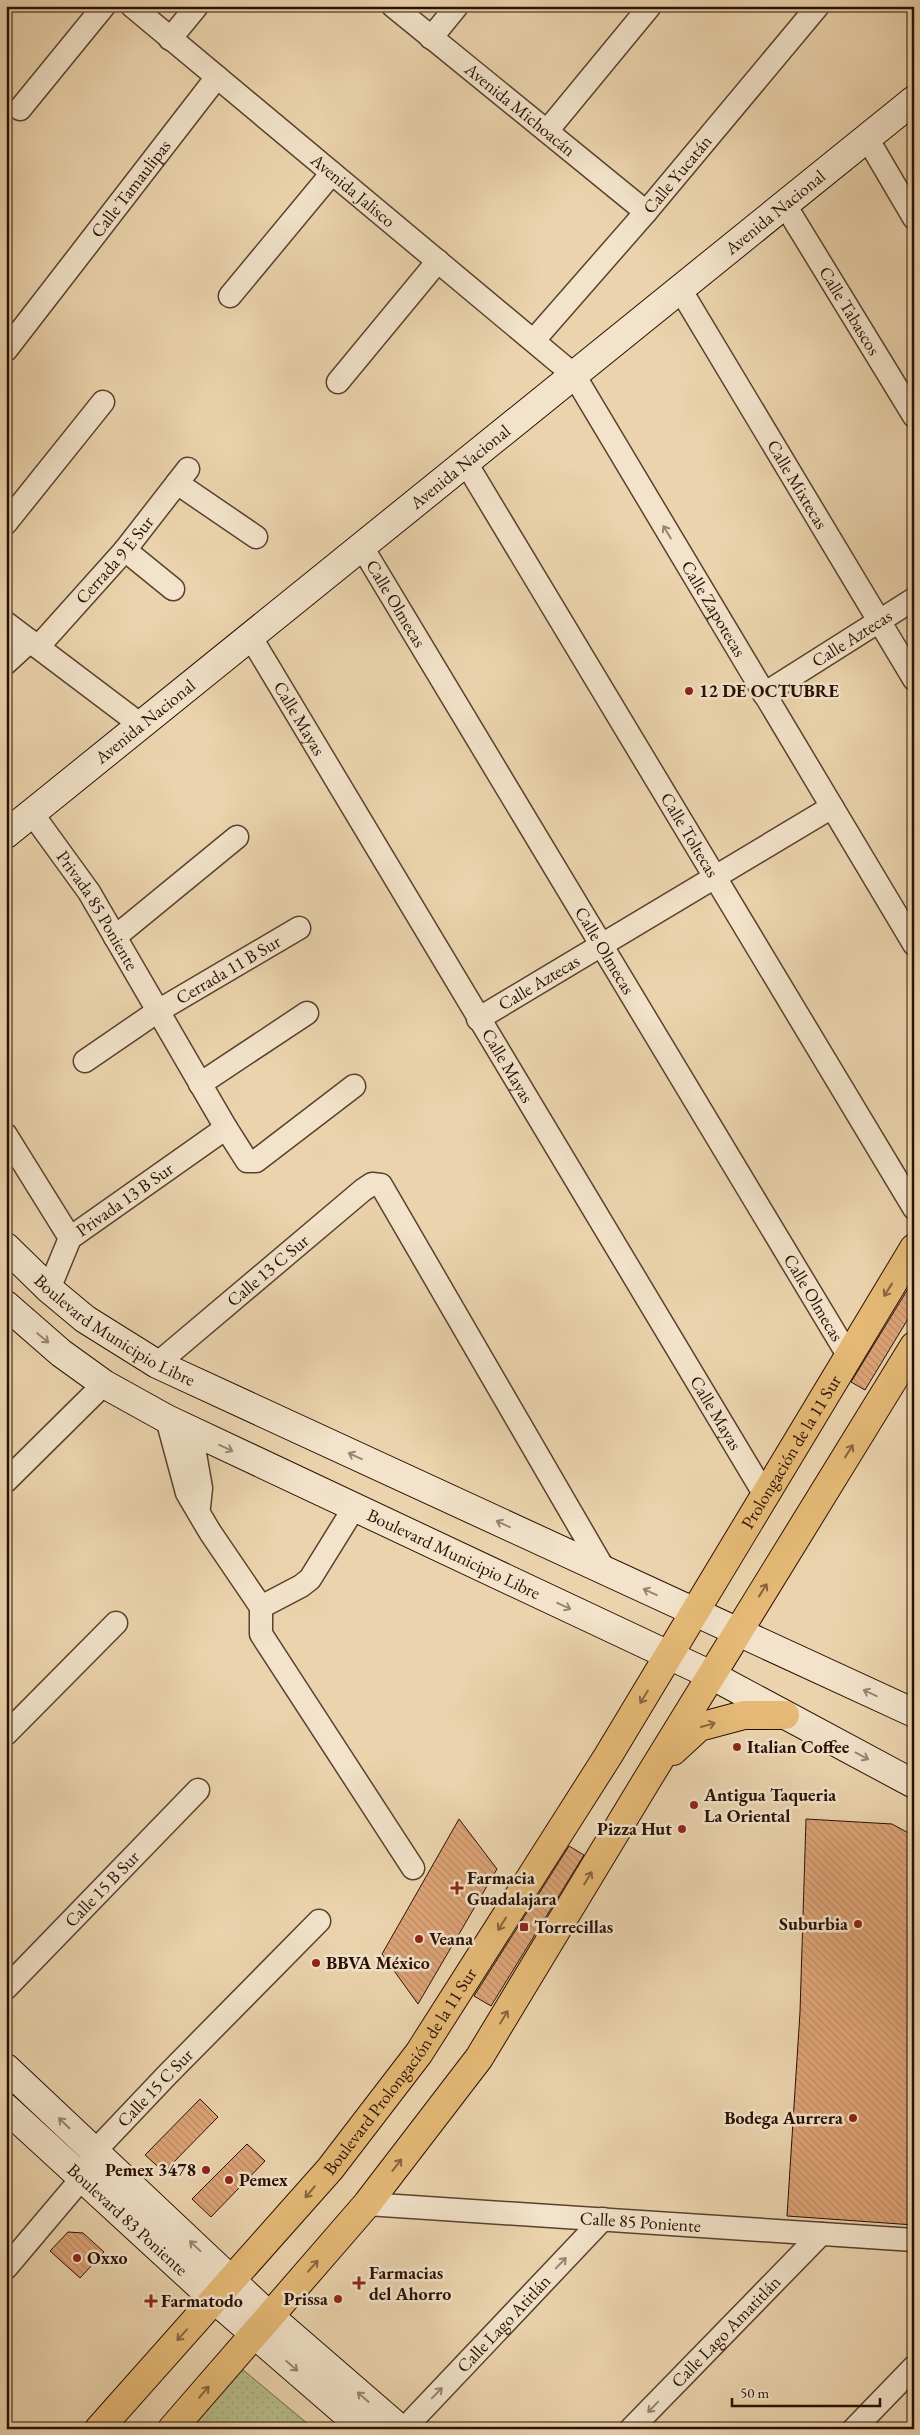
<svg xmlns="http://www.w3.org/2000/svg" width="920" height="2435" viewBox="0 0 920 2435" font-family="'EB Garamond',serif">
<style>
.grass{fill:url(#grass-dots);stroke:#716646}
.building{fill:url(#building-back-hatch);stroke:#2a1004}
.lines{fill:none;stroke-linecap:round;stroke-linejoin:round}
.street-casing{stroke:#5a412e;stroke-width:25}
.secondary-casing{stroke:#2a1004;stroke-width:30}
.primary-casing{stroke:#2a1004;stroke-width:30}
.street{stroke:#f2e3ca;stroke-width:22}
.secondary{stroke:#f2e3ca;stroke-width:28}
.primary{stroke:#e6ba76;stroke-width:28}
.oneway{stroke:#988471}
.oneway2{stroke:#88653d}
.poi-dot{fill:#8f2418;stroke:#f2e3ca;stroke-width:2}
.labels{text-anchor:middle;stroke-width:5;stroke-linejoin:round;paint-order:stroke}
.street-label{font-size:18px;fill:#2a1004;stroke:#f2e3ca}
.poi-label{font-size:18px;font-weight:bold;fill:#2a1004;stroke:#f2e3ca;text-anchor:start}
</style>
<defs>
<pattern id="grass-dots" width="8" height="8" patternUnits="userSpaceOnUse" patternTransform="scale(1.25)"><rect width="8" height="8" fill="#b8bc89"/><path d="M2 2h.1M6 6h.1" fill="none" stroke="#9ea175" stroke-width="1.8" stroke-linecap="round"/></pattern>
<pattern id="building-back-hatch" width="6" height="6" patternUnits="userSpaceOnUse" patternTransform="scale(1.25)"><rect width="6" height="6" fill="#dda477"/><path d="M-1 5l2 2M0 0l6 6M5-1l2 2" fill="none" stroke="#be8c65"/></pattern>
</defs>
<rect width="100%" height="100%" fill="#ebd4ad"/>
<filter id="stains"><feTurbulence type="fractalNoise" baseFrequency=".004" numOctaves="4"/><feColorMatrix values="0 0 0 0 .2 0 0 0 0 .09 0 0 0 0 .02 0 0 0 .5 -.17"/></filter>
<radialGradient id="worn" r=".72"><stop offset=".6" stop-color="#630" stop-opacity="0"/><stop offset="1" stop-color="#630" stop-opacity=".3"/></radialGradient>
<path class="grass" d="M242,2369L314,2429H191Z"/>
<path class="building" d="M914,1279V1309L865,1390L851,1382Z
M459,1819L497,1869L418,2004L382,1954Z
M806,1819L892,1824L914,1836V2225L787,2216L800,2012Z
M569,1846L584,1855L491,2006L474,1996Z
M200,2099L218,2117L164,2172L145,2155Z
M247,2144L265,2161L211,2217L192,2199Z
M68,2232L83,2233L104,2252L80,2278L50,2251Z"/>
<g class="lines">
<g class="street-casing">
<g id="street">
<path id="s1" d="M132,6L574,375L914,944"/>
<path id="s2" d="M393,6L646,212"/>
<path d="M431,38L457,6"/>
<path d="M170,39L197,6"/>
<path d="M20,109L104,6"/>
<path d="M547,131L650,6"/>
<path d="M867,138L914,218"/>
<path id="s3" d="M785,205L914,416"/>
<path id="s4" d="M680,289L914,679"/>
<path d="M230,296L332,173"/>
<path id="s5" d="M534,340L646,212L818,6"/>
<path id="s6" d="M6,350L217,77"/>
<path d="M338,382L438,261"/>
<path id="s7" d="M466,463L914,1208"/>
<path d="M177,483L256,537"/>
<path d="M6,523L103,402"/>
<path id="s8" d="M362,547L848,1355"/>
<path d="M125,550L173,589"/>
<path d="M6,623L141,725"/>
<path id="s9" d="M250,636L765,1495"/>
<path id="s10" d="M38,647L125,550L188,469"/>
<path d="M6,663L30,641"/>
<path id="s11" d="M764,694L914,599"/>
<path id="s12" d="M31,812L89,892L226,1128L247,1161H256L354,1086"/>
<path d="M115,937L237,837"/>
<path id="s13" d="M478,1019L832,807"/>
<path id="s14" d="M85,1061L158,1011L299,928"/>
<path d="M200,1084L307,1013"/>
<path d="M6,1135L70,1238"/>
<path id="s15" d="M49,1289L70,1238L226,1128"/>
<path id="s16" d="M157,1364L363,1190L372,1184L381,1185L605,1571"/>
<path d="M167,1419L187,1493L210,1532L261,1607V1634L413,1868"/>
<path d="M191,1431L201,1488L199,1507"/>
<path d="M6,1481L104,1384"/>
<path d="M261,1607L301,1586L310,1579L354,1508"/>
<path d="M6,1734L116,1623"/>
<path id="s17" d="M6,1988L198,1790"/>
<path id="s18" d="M367,2204L914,2240"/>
<path id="s19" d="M6,2268L82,2178L94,2152L168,2074L319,1921"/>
<path id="s20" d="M404,2429L603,2219"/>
<path id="s21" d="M631,2429L821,2234"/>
<path d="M854,2429L914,2367"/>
</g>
</g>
<g class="secondary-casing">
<g id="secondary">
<path id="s22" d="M6,834L914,100"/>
<path id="s23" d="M6,1247L49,1289L85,1319L157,1364L914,1713"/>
<path id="s24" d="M6,1305L61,1353L104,1384L167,1419L711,1675L914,1784"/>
<path d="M6,2068L266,2313L400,2429"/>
<path id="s25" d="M6,2108L214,2299L364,2429"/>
</g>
</g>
<g class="primary-casing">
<g id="primary">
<path d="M673,1751L699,1727L744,1715H785"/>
<path id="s26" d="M99,2429L330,2169L419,2053L608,1756L914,1248"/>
<path d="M172,2429L367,2204L479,2058L647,1780L914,1346"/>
</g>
</g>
<use href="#street" class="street"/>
<use href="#secondary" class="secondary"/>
<use href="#primary" class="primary"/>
</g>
<defs><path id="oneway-shaft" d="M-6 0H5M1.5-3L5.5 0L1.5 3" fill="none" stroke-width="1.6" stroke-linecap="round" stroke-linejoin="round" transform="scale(1.25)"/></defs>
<g class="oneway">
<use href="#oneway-shaft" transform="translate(667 532) rotate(-121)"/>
<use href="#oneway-shaft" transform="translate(43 1338) rotate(40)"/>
<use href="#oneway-shaft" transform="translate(226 1448) rotate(25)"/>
<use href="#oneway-shaft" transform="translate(355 1456) rotate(-155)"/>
<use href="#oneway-shaft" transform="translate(503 1524) rotate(-155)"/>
<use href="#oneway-shaft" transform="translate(650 1592) rotate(-155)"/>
<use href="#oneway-shaft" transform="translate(564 1606) rotate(25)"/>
<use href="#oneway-shaft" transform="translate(870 1693) rotate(-155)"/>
<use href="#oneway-shaft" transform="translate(862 1756) rotate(28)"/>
<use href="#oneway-shaft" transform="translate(64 2123) rotate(-136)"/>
<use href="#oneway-shaft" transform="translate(195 2246) rotate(-137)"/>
<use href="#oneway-shaft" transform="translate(561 2263) rotate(-46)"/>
<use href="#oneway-shaft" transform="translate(292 2366) rotate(41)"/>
<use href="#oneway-shaft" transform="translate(437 2393) rotate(-46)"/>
<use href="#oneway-shaft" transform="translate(363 2397) rotate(-139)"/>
<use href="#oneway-shaft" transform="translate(653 2407) rotate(134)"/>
</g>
<g class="oneway2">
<use href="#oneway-shaft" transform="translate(888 1290) rotate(122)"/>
<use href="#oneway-shaft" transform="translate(849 1451) rotate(-58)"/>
<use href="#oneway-shaft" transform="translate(763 1590) rotate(-58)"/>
<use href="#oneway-shaft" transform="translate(644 1697) rotate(121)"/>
<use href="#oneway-shaft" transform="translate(708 1725) rotate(-15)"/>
<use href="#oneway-shaft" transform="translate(588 1878) rotate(-59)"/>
<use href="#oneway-shaft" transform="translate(502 1924) rotate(122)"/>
<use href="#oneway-shaft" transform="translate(504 2017) rotate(-59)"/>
<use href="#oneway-shaft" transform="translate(397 2165) rotate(-52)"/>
<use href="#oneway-shaft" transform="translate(310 2192) rotate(130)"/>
<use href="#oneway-shaft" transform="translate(313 2266) rotate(-49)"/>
<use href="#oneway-shaft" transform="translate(182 2335) rotate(132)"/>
<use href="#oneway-shaft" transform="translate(204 2392) rotate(-49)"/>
</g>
<g class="poi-dot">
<circle cx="689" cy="691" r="5"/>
<circle cx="737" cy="1747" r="5"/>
<circle cx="694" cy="1805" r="5"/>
<circle cx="682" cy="1829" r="5"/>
<path d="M454.5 1880.5h5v5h5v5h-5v5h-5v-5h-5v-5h5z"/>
<circle cx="858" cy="1924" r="5"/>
<rect x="519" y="1922" width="10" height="10" rx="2.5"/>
<circle cx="419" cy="1939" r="5"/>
<circle cx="316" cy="1963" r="5"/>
<circle cx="853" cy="2118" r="5"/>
<circle cx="206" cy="2170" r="5"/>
<circle cx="229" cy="2180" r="5"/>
<circle cx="77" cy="2258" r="5"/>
<path d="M356.5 2275.5h5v5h5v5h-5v5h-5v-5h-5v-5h5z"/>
<circle cx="338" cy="2299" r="5"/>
<path d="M148.5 2293.5h5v5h5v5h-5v5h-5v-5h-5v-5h5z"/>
</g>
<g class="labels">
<g class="street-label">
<text dy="6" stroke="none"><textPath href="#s2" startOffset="164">Avenida Michoacán</textPath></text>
<text dy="6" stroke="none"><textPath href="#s5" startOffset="219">Calle Yucatán</textPath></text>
<text dy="6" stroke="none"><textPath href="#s6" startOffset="204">Calle Tamaulipas</textPath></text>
<text dy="6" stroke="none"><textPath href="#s1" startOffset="288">Avenida Jalisco</textPath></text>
<text dy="6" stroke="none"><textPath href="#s22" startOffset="989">Avenida Nacional</textPath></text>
<text dy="6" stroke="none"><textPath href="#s3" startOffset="124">Calle Tabascos</textPath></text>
<text dy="6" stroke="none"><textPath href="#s22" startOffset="584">Avenida Nacional</textPath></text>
<text dy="6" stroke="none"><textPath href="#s4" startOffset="228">Calle Mixtecas</textPath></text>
<text dy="6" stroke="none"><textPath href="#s10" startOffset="116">Cerrada 9 E Sur</textPath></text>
<text dy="6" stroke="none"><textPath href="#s8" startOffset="66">Calle Olmecas</textPath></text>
<text dy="6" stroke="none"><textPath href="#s1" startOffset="848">Calle Zapotecas</textPath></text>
<text dy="6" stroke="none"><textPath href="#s11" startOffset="104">Calle Aztecas</textPath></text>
<text dy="6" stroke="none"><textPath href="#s9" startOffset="96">Calle Mayas</textPath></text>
<text dy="6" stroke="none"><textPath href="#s22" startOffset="179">Avenida Nacional</textPath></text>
<text dy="6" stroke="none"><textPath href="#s7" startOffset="434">Calle Toltecas</textPath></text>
<text dy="6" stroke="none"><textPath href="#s12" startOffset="119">Privada 85 Poniente</textPath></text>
<text dy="6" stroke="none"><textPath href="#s8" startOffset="471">Calle Olmecas</textPath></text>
<text dy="6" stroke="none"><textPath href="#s14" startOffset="170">Cerrada 11 B Sur</textPath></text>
<text dy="6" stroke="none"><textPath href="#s13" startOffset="71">Calle Aztecas</textPath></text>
<text dy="6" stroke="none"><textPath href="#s9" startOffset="501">Calle Mayas</textPath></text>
<text dy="6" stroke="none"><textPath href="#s15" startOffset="122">Privada 13 B Sur</textPath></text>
<text dy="6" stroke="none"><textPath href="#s16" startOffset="145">Calle 13 C Sur</textPath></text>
<text dy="6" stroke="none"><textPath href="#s8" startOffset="876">Calle Olmecas</textPath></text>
<text dy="6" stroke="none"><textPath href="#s23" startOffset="138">Boulevard Municipio Libre</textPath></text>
<text dy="6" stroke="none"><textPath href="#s9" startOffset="906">Calle Mayas</textPath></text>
<text dy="6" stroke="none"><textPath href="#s26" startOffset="1201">Prolongación de la 11 Sur</textPath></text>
<text dy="6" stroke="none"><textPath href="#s24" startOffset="515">Boulevard Municipio Libre</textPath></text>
<text dy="6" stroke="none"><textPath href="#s17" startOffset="138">Calle 15 B Sur</textPath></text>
<text dy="6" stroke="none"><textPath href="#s26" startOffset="468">Boulevard Prolongación de la 11 Sur</textPath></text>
<text dy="6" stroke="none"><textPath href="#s19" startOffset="235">Calle 15 C Sur</textPath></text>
<text dy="6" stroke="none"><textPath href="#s25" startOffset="165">Boulevard 83 Poniente</textPath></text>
<text dy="6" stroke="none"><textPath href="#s18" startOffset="274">Calle 85 Poniente</textPath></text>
<text dy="6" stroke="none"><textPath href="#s20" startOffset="145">Calle Lago Atitlán</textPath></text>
<text dy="6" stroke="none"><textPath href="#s21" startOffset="136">Calle Lago Amatitlán</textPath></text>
</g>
<g class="poi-label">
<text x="699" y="697">12 DE OCTUBRE</text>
<text x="747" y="1753">Italian Coffee</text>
<text x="704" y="1801">Antigua Taqueria<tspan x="704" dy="21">La Oriental</tspan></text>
<text x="672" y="1835" text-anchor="end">Pizza Hut</text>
<text x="467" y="1884">Farmacia<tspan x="467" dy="21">Guadalajara</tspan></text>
<text x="848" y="1930" text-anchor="end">Suburbia</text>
<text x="534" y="1933">Torrecillas</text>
<text x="429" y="1945">Veana</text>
<text x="326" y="1969">BBVA México</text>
<text x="843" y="2124" text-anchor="end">Bodega Aurrera</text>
<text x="196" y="2176" text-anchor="end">Pemex 3478</text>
<text x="239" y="2186">Pemex</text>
<text x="87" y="2264">Oxxo</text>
<text x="369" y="2279">Farmacias<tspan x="369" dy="21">del Ahorro</tspan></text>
<text x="328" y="2305" text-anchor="end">Prissa</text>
<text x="161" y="2307">Farmatodo</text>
</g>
</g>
<rect width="920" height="2435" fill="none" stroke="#ebd4ad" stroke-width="25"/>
<rect x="8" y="8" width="905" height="2420" fill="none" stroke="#2a1004" stroke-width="2.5"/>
<rect x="12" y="12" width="895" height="2410" fill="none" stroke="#2a1004"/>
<path d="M732 2398v8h148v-8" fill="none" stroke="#2a1004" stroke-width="2.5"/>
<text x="740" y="2398" font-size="15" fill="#2a1004" stroke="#f2e3ca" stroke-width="4" paint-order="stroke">50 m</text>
<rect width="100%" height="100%" filter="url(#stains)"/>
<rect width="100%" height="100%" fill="url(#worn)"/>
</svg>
